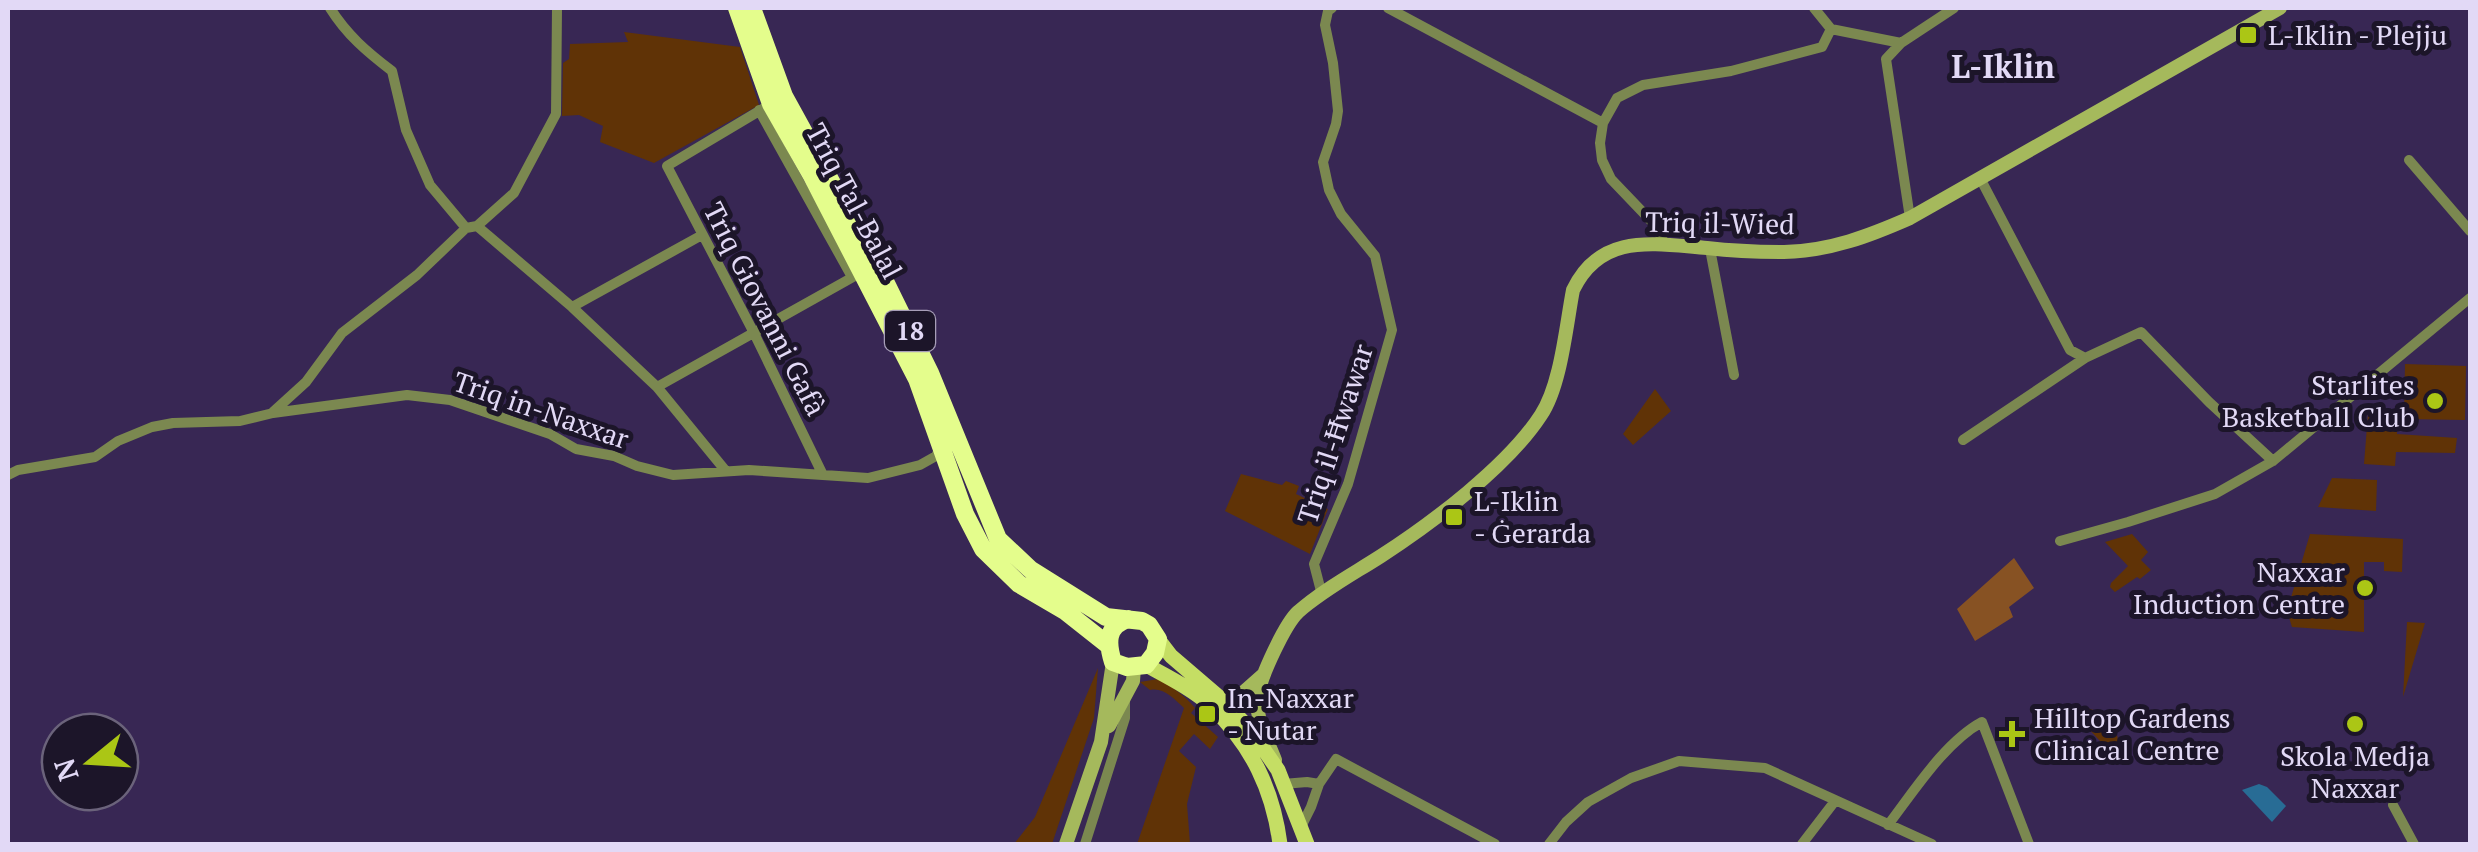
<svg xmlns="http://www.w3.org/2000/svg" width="2478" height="852" viewBox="0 0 2478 852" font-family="'PT Serif',serif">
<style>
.green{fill:#603306}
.forest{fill:#875223}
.water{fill:#286c95}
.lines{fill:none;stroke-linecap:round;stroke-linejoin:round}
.street{stroke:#7b8850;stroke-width:10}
.secondary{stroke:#a5b95c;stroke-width:14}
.primary{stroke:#c5de64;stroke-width:15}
.highway{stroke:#e4fd8c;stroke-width:18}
.poi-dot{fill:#abc615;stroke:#1c1529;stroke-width:4}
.labels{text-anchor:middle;stroke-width:10;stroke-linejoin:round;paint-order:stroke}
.shield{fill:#1c1529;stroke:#a79eb8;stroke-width:2.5}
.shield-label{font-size:25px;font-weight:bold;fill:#e2d9f6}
.poi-label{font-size:28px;fill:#e2d9f6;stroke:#1c1529;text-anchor:start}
.street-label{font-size:28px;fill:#e2d9f6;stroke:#1c1529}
.quarter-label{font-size:32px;font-weight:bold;fill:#e2d9f6;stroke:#1c1529}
</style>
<rect width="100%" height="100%" fill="#382754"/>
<path class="green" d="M624,32L740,47L759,105L654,163L600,142L603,126L579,115L562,116L563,63L569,59L570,44L628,42Z
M2405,364L2466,366L2465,420L2404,419Z
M1655,389L1671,411L1633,445L1623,434Z
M2368,414L2397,415V434L2457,438L2455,453L2396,452L2395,466L2364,464Z
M1241,474L1282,485L1286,481L1299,486L1296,494L1328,509L1310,554L1225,511Z
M2332,478L2377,480L2376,511L2318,507Z
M2132,534L2148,552L2141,560L2151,570L2140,579L2137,577L2115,592L2110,587L2111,583L2128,566L2105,542Z
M2310,534L2403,539L2402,572L2384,571V562H2364V632L2292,627L2287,611Z
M2407,622L2425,623L2403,697Z
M1098,668L1094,718L1052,844H1014L1035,817Z
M1158,679C1173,687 1184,695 1195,708L1191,713L1218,737L1210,749L1194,734L1179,751L1196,767L1187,804L1190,844H1137L1184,708C1174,699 1164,687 1150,690L1140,682Z
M2086,708C2112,713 2120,731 2119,756L2115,757L2071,710Z"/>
<path class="forest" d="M2014,558L2034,588L2009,607L2013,617L1975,641L1957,609Z"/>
<path class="water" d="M2259,784L2267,787L2286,806L2272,822L2242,790Z"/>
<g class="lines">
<path class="street" d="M330,8C347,35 367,52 392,71L406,130L430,185L466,228
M1388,8L1603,123
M1814,8L1831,29
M771,104L667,166L754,333L822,473
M759,110L852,277
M2409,160L2470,231
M1980,178L2070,350L2085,358
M1910,218L1886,59L1901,43L1954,8
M477,226L572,307L657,387L725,470
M1665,244L1654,224L1611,179L1602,160L1600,143L1603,123L1617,98L1643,85L1731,71L1822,47L1831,29L1901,43
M1710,249L1734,375
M572,307L702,235
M657,387L862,272
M273,412L306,382L342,333L417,275L466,228L477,226L514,193L556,114L557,8
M1963,440L2085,358L2141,332L2209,402L2273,461
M8,475L18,470L95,457L118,441L152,427L173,423L240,421L273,413L407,395L450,400L550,434L576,449L614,456L637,466L673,475L749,470L868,478L920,465L936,456L940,448
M2060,541L2128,522L2215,494L2273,461L2470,298
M1322,595L1314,564L1348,484L1392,330L1375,256L1341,214L1329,190L1323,162L1336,124L1338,111L1333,63L1325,25L1328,11L1332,8
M1283,784L1307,782L1319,784
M2393,805L2414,844
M1888,825C1914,791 1945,742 1982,722L2029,844
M1301,827L1311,807L1319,784L1336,759L1495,844
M1085,844L1125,718V701
M1549,844L1566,822L1588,802L1631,778L1679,761L1765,768L1932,844
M1802,844L1835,801"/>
<path class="secondary" d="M1220,698H1237L1263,675
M1109,726L1133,681L1134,668
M1275,760C1267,739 1254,717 1258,694C1261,676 1285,624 1298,612C1323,590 1353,574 1381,556C1432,523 1508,466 1541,415C1561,385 1566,326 1573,290C1601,232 1654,244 1707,248C1733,251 1759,252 1784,252C1830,251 1869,236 1910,218L2280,8
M1066,844L1101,742L1113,662"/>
<path class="primary" d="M1158,639L1171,656L1220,698L1249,728L1278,770L1307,844
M1146,665C1168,677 1194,690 1212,707C1252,746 1273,790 1280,844"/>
<path class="highway" d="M737,8L771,104L812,176L917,379L965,514L983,549L1019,584L1065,611L1108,645
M752,8L784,96L878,267L930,373L998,539L1031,570L1106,617L1142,621L1149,625L1158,639L1155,653L1146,665L1127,667L1113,662C1107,643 1106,626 1128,619"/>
</g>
<g class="poi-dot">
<rect x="2238" y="25" width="20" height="20" rx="5"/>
<circle cx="2435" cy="401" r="10"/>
<rect x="1444" y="507" width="20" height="20" rx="5"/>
<circle cx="2365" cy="588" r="10"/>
<rect x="1197" y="704" width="20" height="20" rx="5"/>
<circle cx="2355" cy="724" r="10"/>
<path d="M2007 719h10v10h10v10h-10v10h-10v-10h-10v-10h10z"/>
</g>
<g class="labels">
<rect class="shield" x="885" y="311" width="50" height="40" rx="8"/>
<g class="shield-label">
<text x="910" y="340">18</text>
</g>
<g class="poi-label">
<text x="2268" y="45">L-Iklin - Plejju</text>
<text x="2415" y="395" text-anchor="end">Starlites<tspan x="2415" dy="32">Basketball Club</tspan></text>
<text x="1474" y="511">L-Iklin<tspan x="1474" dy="32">- Ġerarda</tspan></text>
<text x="2345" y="582" text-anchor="end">Naxxar<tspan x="2345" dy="32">Induction Centre</tspan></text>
<text x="1227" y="708">In-Naxxar<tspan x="1227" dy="32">- Nutar</tspan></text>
<text x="2034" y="728">Hilltop Gardens<tspan x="2034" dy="32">Clinical Centre</tspan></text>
<text x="2355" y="766" text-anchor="middle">Skola Medja<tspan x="2355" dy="32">Naxxar</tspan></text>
</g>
<g class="street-label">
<text transform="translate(854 201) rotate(62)" y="10">Triq Tal-Balal</text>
<text transform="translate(1720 223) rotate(1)" y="10">Triq il-Wied</text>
<text transform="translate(765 309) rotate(63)" y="10">Triq Giovanni Gafà</text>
<text transform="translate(541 410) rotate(19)" y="10">Triq in-Naxxar</text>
<text transform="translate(1335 434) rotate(-72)" y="10">Triq il-Ħwawar</text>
</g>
<g class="quarter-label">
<text x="2003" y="78">L-Iklin</text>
</g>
</g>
<rect width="2478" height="852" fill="none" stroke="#e2d9f6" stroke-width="20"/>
<g transform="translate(90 762) rotate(252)"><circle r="48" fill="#1c1529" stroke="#6b637b" stroke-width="2.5"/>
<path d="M0-8L18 38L0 25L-18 38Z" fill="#abc615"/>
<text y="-15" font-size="28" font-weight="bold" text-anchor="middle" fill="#e2d9f6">N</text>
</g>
</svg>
